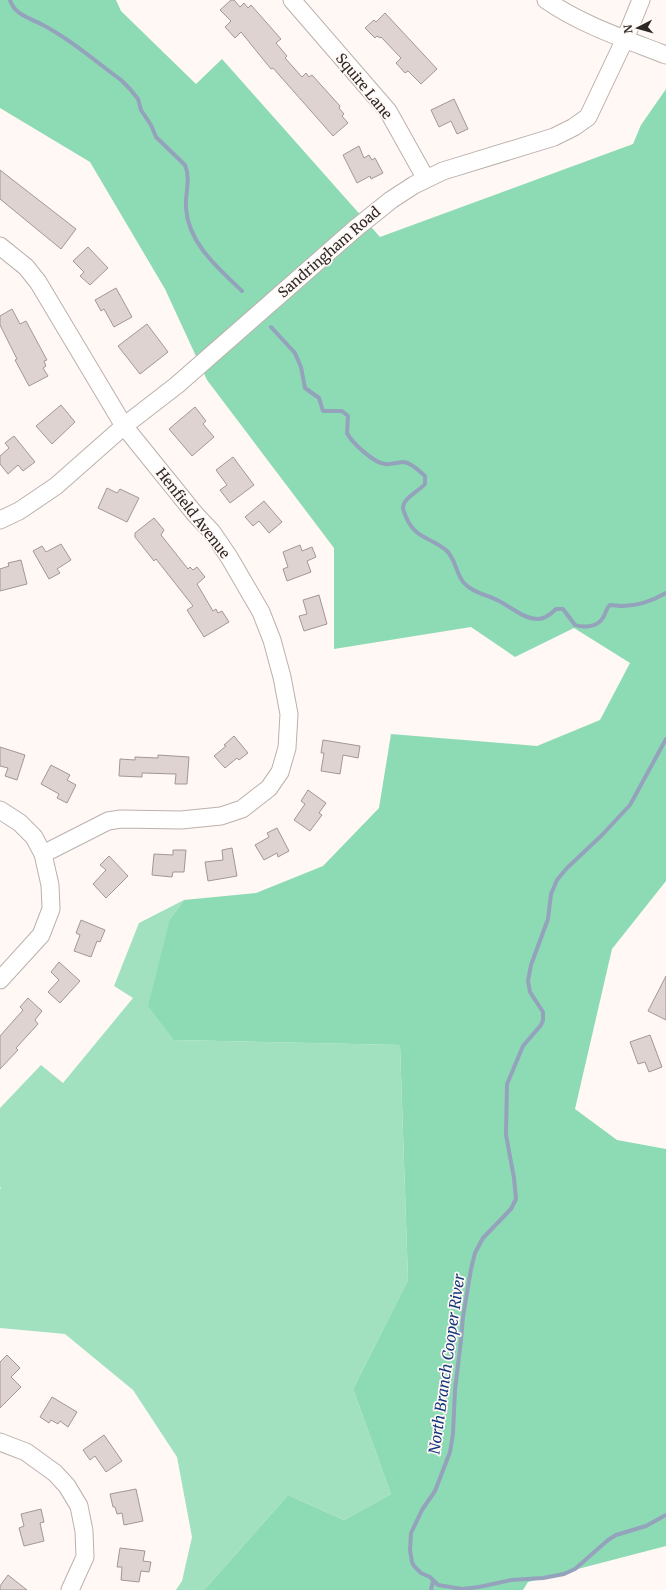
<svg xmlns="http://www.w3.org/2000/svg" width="666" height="1590" viewBox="0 0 666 1590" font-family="Merriweather,serif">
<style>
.green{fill:#a1e1c0}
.forest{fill:#8ddbb4}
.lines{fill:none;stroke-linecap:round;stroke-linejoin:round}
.stream{stroke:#94a2bc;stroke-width:4}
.building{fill:#dfd3d2;stroke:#a39796}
.minor-casing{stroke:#bbb1ac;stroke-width:19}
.minor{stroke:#fff;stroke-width:17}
.labels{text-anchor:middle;stroke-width:3.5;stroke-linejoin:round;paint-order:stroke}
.street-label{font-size:14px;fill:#2c2826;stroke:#fff8f5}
.water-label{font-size:15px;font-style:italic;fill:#13377d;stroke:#fff8f5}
</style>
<rect width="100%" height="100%" fill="#fff8f5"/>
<path class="green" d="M184,900L170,919L174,1040L400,1045L408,1280L353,1389L391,1494L344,1520L288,1495L204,1590H176L182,1581L192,1537L177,1457L133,1390L65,1334L0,1328V1189L1,1188L0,1187V1108L41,1065L63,1083L133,998L114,986L139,923Z"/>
<path class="forest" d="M0,0H116L121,11L196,84L222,59L380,237L633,144L641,125L666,89V881L612,949L575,1109L617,1140L666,1149V1546L528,1582L523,1590H204L288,1495L344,1520L391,1494L353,1389L408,1280L400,1045L174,1040L148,1006L170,919L184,900L256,893L323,866L379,808L391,734L537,746L600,720L630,663L574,628L515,657L471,627L334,649V548L207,380L165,289L90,162L0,108Z"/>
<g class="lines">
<path class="stream" d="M10,0C14,14 29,18 41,24C70,39 95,61 121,80L130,89L138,99L141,110L151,125L156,137L185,165C191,179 185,193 186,208C188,243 218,268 242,291
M271,327L295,353L301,367L305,388L319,398L323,411H342L348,416L347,433C352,443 374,463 385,464C392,465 398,462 404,462C412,463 419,471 425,476V484C419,491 403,498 403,508C403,510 405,514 406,517C416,540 430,536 447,551C456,560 456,574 464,583C473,593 488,595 499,601C511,607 524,619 538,619C545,619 551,614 556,609H563L575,625C583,628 597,627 602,619C606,615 605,609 610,605C614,605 618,606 622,606C637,606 654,600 666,593
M666,739L630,805L602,835L567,868L557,880L551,894L548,919L531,965L528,981L530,992L543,1012V1020L541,1025L523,1046L507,1084L506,1135L514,1178L516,1199L511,1209L483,1238L475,1253L471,1269L463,1317L461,1340L455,1390L453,1434L450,1452L435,1491L422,1510L411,1533L410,1550L412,1562L414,1566L421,1573L430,1577L438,1585L462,1589L479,1587L511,1580L543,1578L564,1574L575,1569L608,1540L616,1535L646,1526L666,1515
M431,1590L433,1581"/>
</g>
<path class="building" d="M231,0H234L240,7L244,3L248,8L251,5L281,39L276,43L287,56L285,58L302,77L306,73L309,77L312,75L340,106L339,108L344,114L342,116L348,123L333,136L273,68L271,69L241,32L235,38L225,27L231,21L220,10Z
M385,13L437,69L421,84L408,71L405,73L396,63L401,58L381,37L380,38L377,36L375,38L365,28L374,20L376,22Z
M454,99L468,129L457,134L451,121L439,127L431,110Z
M359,146L364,158L369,155L372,160L375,158L383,173L371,179L370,176L357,183L343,155Z
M0,170L76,229L61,249L0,199Z
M88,247L108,268L90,285L80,276L84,272L73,261Z
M116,288L132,317L114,327L104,309L101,311L95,300Z
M12,309L20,324L26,321L47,360L44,361L46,366L43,368L48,376L29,386L15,360L17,359L0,325V316Z
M147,324L168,352L140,374L118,346Z
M61,405L75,422L52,444L36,426Z
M195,407L206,421L203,424L214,437L192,456L169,429Z
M14,436L35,462L23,471L18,465L8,474L0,464V456L9,448L5,443Z
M233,457L254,485L230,503L220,490L227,485L216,470Z
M107,488L117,493L120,489L139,498L127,522L98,508Z
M264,501L282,522L269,533L259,521L253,526L245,517Z
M154,518L164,530L161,535L188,569L190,567L193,570L197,567L205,577L197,584L213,611L216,609L218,613L222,611L229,622L204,637L187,610L193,606L156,559L154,561L135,537V533Z
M61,544L71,560L57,569L60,573L49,579L33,551L42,546L46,552Z
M300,545L302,551L312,547L316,557L307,561L311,572L287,581L283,569L288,567L283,552Z
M21,560L27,584L0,591V569L9,566L8,563Z
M319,595L327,624L304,631L299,616L307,614L303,600Z
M234,736L248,753L239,760L237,758L225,768L214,756L226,746L224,745Z
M323,740L360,746L358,758L343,755L340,774L321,771L324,753H321Z
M0,747L25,755L17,780L5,776L8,768L0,766Z
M158,755L189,757L187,784H175L176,774L142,773V777L119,776L120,759L135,760V757L158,758Z
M51,765L70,775L67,780L76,785L67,803L57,798L59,794L41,784Z
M308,790L326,803L319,813L322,815L310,831L294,820L305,804L301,801Z
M277,828L289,851L278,857L277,853L264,860L255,845L269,837L267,833Z
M232,848L237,876L208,881L205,862L223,860L222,850Z
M173,850H186L184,872H173L172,877L152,875L154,854L173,855Z
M109,856L128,876L106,898L93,884L106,870L100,865Z
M81,920L105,930L100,942L97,941L91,957L74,951L80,935L76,933Z
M59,962L80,981L60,1003L48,992L59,980L51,972Z
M666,976V1020L648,1011Z
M28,998L42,1011L35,1020L38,1024L16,1048L18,1050L0,1069V1036L23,1010L20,1007Z
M650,1035L662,1067L649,1072L645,1062L638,1064L630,1042Z
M7,1355L20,1368L11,1377L21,1387L0,1408V1362Z
M52,1397L77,1412L68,1427L60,1421L58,1424L51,1420L49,1423L40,1417Z
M104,1435L122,1461L106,1472L95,1456L90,1460L83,1450Z
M136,1489L143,1521L124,1525L122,1513L117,1514L115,1507H113L110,1494Z
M41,1509L44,1522L40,1523L44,1541L24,1546L19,1528L24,1526L21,1514Z
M120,1548L145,1551L143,1561L151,1562L149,1572L141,1571L139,1582L121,1580L122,1567H117Z
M8,1575L27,1590H0V1586Z"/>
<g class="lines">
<g class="minor-casing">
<path id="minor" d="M292,0L388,111L426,179
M546,0C582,25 625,39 666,55
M0,246L26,267L38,282L124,426L195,514L212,532L229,557L261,612L272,640L282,677L289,714L287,748L280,772L269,788L242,809L221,816L181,820L121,819L108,821L43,854
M0,520L19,511L56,486L124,426L177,385L356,228L391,200L414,185L443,171L554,137L574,127L588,117L625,39L641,0
M0,810L20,823L34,837L43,854L50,885L51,909L41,935L0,980
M0,1442L26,1452L55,1473L67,1486L79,1506L84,1531L85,1557L70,1590"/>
</g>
<use href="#minor" class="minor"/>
</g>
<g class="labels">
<g class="street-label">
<text transform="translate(364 86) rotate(51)" y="5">Squire Lane</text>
<text transform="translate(329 252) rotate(-41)" y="5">Sandringham Road</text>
<text transform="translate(193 513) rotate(52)" y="5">Henfield Avenue</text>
</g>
<g class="water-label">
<text transform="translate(447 1364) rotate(-82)" y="5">North Branch Cooper River</text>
</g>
</g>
<g transform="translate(638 28) rotate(264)" stroke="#fff8f5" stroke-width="3" paint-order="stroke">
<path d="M0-3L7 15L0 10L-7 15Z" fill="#2c2826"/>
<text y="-6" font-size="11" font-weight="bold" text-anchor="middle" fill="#2c2826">N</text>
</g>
</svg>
